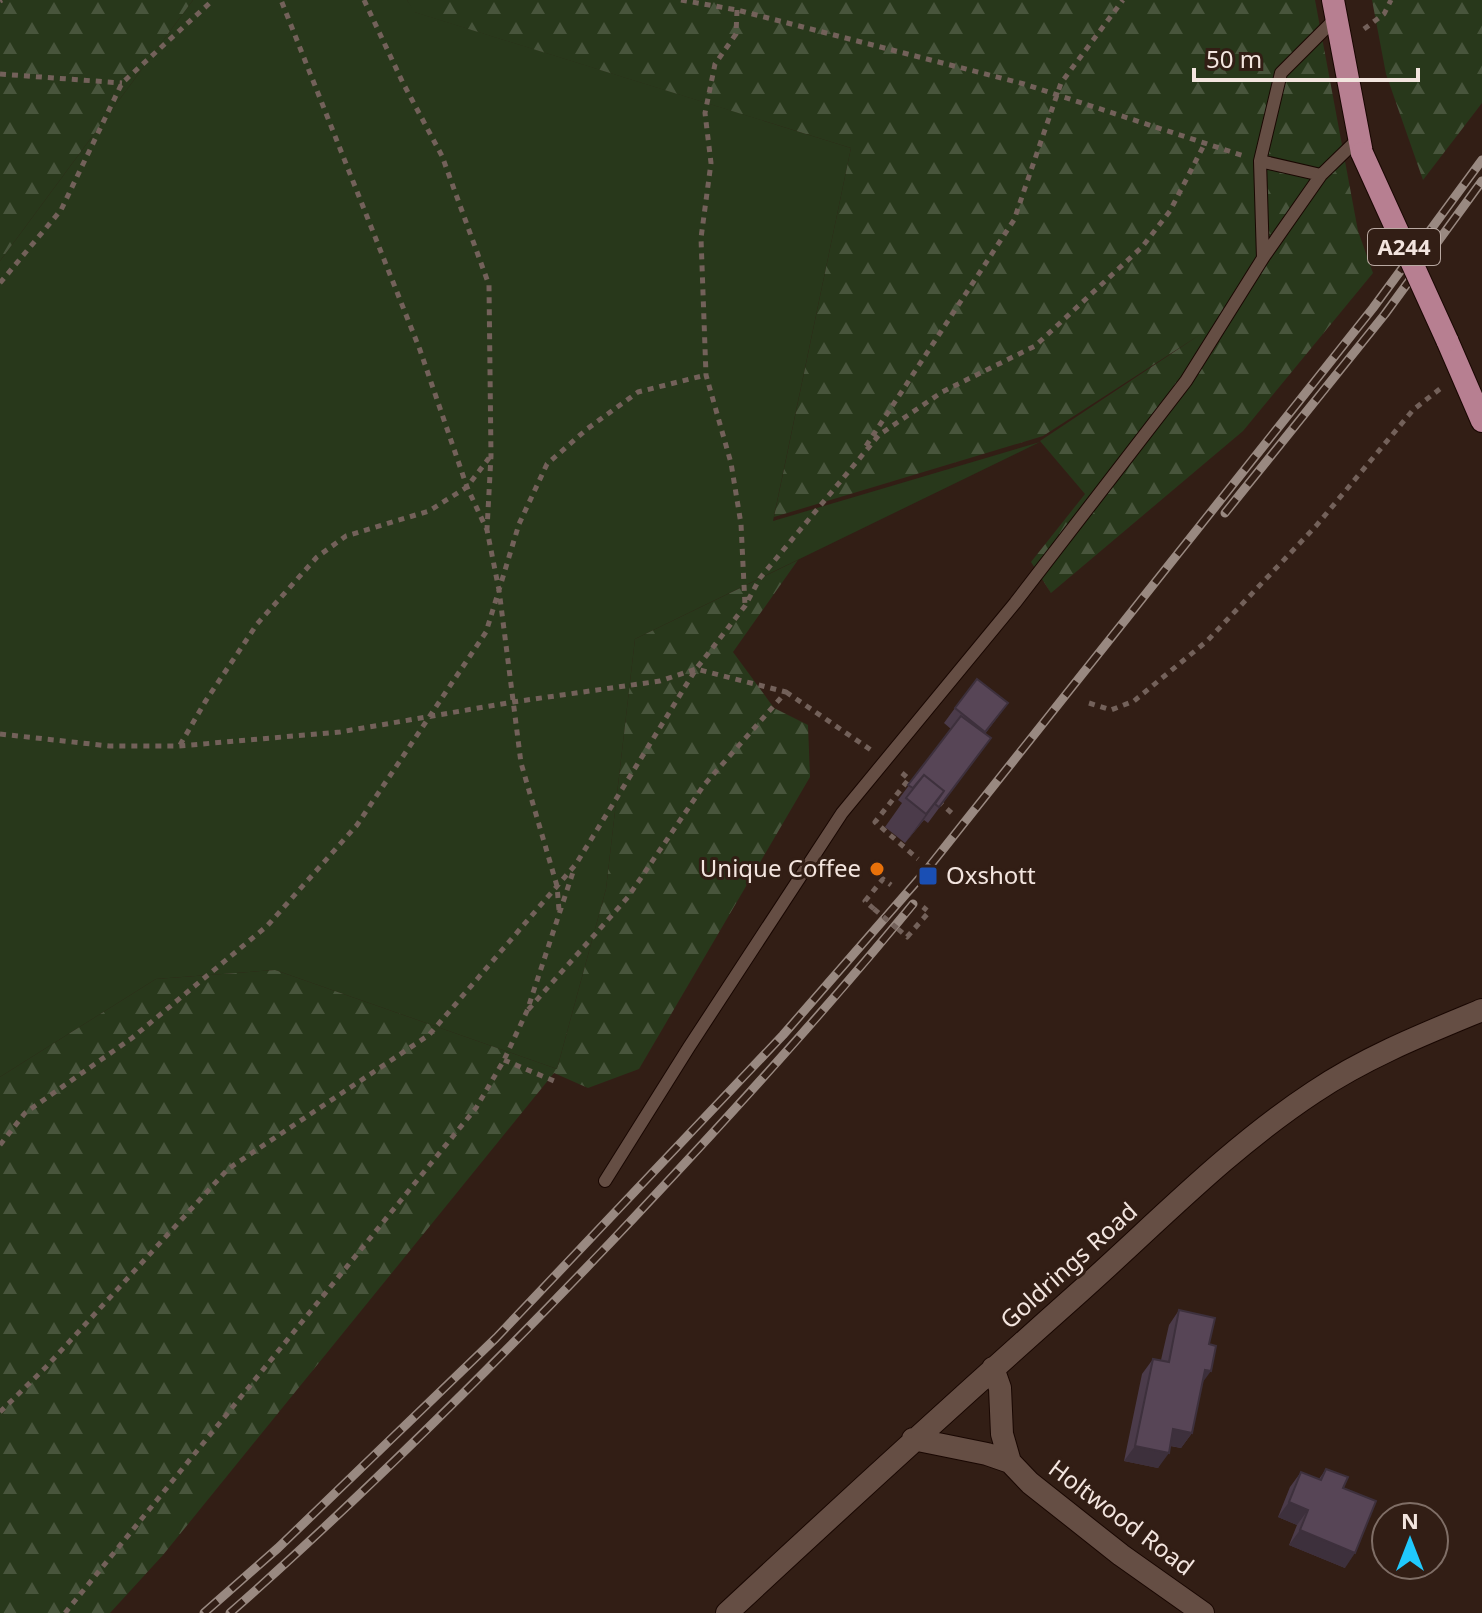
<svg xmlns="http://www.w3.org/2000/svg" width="1482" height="1613" viewBox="0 0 1482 1613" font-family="'Noto Sans',sans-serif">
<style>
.grass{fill:#28381b}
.forest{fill:url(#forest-firs)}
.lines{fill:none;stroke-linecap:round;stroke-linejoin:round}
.service-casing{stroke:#190702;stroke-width:14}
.minor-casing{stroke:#190702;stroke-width:24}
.primary-casing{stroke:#190702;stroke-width:24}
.path{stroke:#73615a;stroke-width:5;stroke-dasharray:6 6;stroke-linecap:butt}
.service{stroke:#654e44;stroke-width:12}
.minor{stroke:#654e44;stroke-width:22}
.primary{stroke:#b77f91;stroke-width:22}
.rail-casing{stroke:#998981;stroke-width:9}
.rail{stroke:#321e15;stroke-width:6;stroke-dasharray:18;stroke-linecap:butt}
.primary-bridge-casing{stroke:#190702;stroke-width:24;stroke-linecap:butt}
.path-bridge{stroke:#73615a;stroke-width:5;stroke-dasharray:6 6;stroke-linecap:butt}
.primary-bridge{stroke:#b77f91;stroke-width:22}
.wall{fill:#4b3b4a}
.shaded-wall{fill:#3d303c}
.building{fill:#574556;stroke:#3d303c;stroke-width:2}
.food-dot{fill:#e8710a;stroke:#321e15;stroke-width:3}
.transit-dot{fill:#1a4fb4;stroke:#321e15;stroke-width:3}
.labels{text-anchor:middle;stroke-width:6;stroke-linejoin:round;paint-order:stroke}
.shield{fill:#321e15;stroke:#b9a9a2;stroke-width:2}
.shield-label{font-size:22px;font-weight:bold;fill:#f3e5df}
.poi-label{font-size:24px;fill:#f3e5df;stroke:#321e15;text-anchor:end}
.street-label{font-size:24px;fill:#f3e5df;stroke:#321e15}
</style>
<defs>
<pattern id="forest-firs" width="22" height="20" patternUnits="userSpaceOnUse" patternTransform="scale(2)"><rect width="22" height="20" fill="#28381b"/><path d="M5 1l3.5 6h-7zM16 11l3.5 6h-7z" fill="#48553c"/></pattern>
</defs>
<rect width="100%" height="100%" fill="#321e15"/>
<path class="grass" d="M193,0H407L415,12L851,148L773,521L1040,442L635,639L606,889L557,1069L275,970L156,979L0,1077V261Z"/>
<path class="forest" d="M0,0H193L0,261Z
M407,0H1315L1358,231L1373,273L1243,431L1051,593L1031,562L1085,494L1040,441L1204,332L1043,436L774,517L851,148L414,12Z
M1372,0H1482V103L1423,180L1386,74Z
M798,560L733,652L774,708L808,725L810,777L639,1069L588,1088L554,1073L163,1555L110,1613H0V1077L156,979L275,970L557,1069L606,889L635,639Z"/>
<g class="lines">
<g class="service-casing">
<path id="service" d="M1260,161L1321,175L1358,139
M1263,258L1260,161L1281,73L1336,18
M605,1181L689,1047L842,813L1015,603L1186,381L1263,258L1321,175"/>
</g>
<g class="minor-casing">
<path id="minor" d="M993,1368L1000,1388L1002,1434L1010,1462
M913,1439L987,1454L1010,1462L1030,1483L1121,1555L1203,1613
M727,1613C842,1506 958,1400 1075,1296C1154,1226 1226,1150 1314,1092C1366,1057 1424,1034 1482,1010"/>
</g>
<g class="primary-casing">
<path id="primary" d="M1333,0L1362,153
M1447,340L1482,421"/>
</g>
<path class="path" d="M364,0L403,83L442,156L489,285L491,456L487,529
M681,0L737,10L1024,84L1244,156
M0,1L2,0
M737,10L736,34L715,64L705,113L711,163L701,238L706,375L731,463L741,524L745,605
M1364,29L1384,14L1391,0
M0,74L122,83
M0,283L61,210L122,83L213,0
M866,446L1014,220L1061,83L1123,0
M786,692L871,750
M1089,703L1111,710L1134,701L1207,641L1316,526L1413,410L1441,388
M0,734L109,746H179L340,732L513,702L660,681L696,669L786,692L704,785L628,897L527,1011
M180,745L205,702L257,624L317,557L346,536L429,511L467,487L489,458
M902,773L909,779L875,822L918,859
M938,801L955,816
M874,909L865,901L883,879L891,885
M559,910L557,886L521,763L499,590L519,524L547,464L587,429L638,392L706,375
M898,929L907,937L929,912L923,907
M504,1060L559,1083
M0,1145L25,1113L132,1038L267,926L357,825L486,632L499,590L487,530L467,487L420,350L281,0
M0,1412L46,1367L228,1169L429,1035L576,864L696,669L745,606L760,578L879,435L942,392L1035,346L1142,247L1170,211L1205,143
M65,1613L476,1108L504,1060L527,1011L574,869"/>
<use href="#service" class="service"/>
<use href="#minor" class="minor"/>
<use href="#primary" class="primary"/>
<g class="rail-casing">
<path id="rail" d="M1225,513L1385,314L1482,181
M204,1613L278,1548L496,1338L783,1035L925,872L1373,308L1482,160
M230,1613C363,1496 489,1370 611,1242C715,1132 817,1021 913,904"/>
</g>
<use href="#rail" class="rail"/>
<g class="primary-bridge-casing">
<path id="primary-bridge" d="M1362,153L1447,340"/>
</g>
<path class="path-bridge" d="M874,909L898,929"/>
<use href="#primary-bridge" class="primary-bridge"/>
</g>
<path class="wall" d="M1008,703L985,734L991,738L928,823L924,820L905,843L885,827L902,803L898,800L951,729L944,723L955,708Z
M1179,1310L1209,1344L1192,1433L1181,1448L1170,1446L1158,1468L1124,1461L1142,1374L1153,1359L1161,1360L1169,1325Z
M1326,1469L1343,1488L1345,1568L1289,1545L1297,1525L1278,1517L1290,1487L1301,1472L1319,1479Z"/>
<path class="shaded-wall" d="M944,791L923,821L905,843L926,814Z
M1205,1370L1211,1371L1200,1386Z
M1173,1429L1192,1433L1181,1448L1163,1444Z
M1135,1446L1169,1453L1158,1468L1124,1461Z
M1289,1502L1308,1510L1297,1525L1278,1517Z
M1300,1530L1355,1553L1345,1568L1289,1545Z"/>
<path class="building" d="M977,679L1008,703L985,732L955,708Z
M961,716L991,738L939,807L935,804L944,791L924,775L913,788L908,785Z
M924,775L944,791L926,814L906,798Z
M1179,1310L1215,1318L1209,1344L1216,1346L1211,1371L1205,1370L1192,1433L1173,1429L1169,1453L1135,1446L1153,1359L1169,1362Z
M1326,1469L1348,1477L1343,1488L1376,1501L1355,1553L1300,1530L1308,1510L1289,1502L1301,1472L1321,1480Z"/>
<circle class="food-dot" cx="877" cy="869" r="8"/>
<rect class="transit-dot" x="918" y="866" width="20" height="20" rx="4"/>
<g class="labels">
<rect class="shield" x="1368" y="229" width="72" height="36" rx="6"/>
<g class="shield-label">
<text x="1404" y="255">A244</text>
</g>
<g class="poi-label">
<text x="861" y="877">Unique Coffee</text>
<text x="946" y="884" text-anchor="start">Oxshott</text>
</g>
<g class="street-label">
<text transform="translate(1069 1266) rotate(-42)" y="8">Goldrings Road</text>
<text transform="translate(1121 1518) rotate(37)" y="8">Holtwood Road</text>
</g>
</g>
<g transform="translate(1410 1541)"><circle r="38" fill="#321e15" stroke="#7f6e66" stroke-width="2"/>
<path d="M0-6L14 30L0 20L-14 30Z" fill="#20c9fd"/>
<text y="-12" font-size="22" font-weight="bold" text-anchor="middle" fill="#f3e5df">N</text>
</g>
<path d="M1194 68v12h224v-12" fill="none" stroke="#f3e5df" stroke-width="4"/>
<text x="1206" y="68" font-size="24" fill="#f3e5df" stroke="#321e15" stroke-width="6" paint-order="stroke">50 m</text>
</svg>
